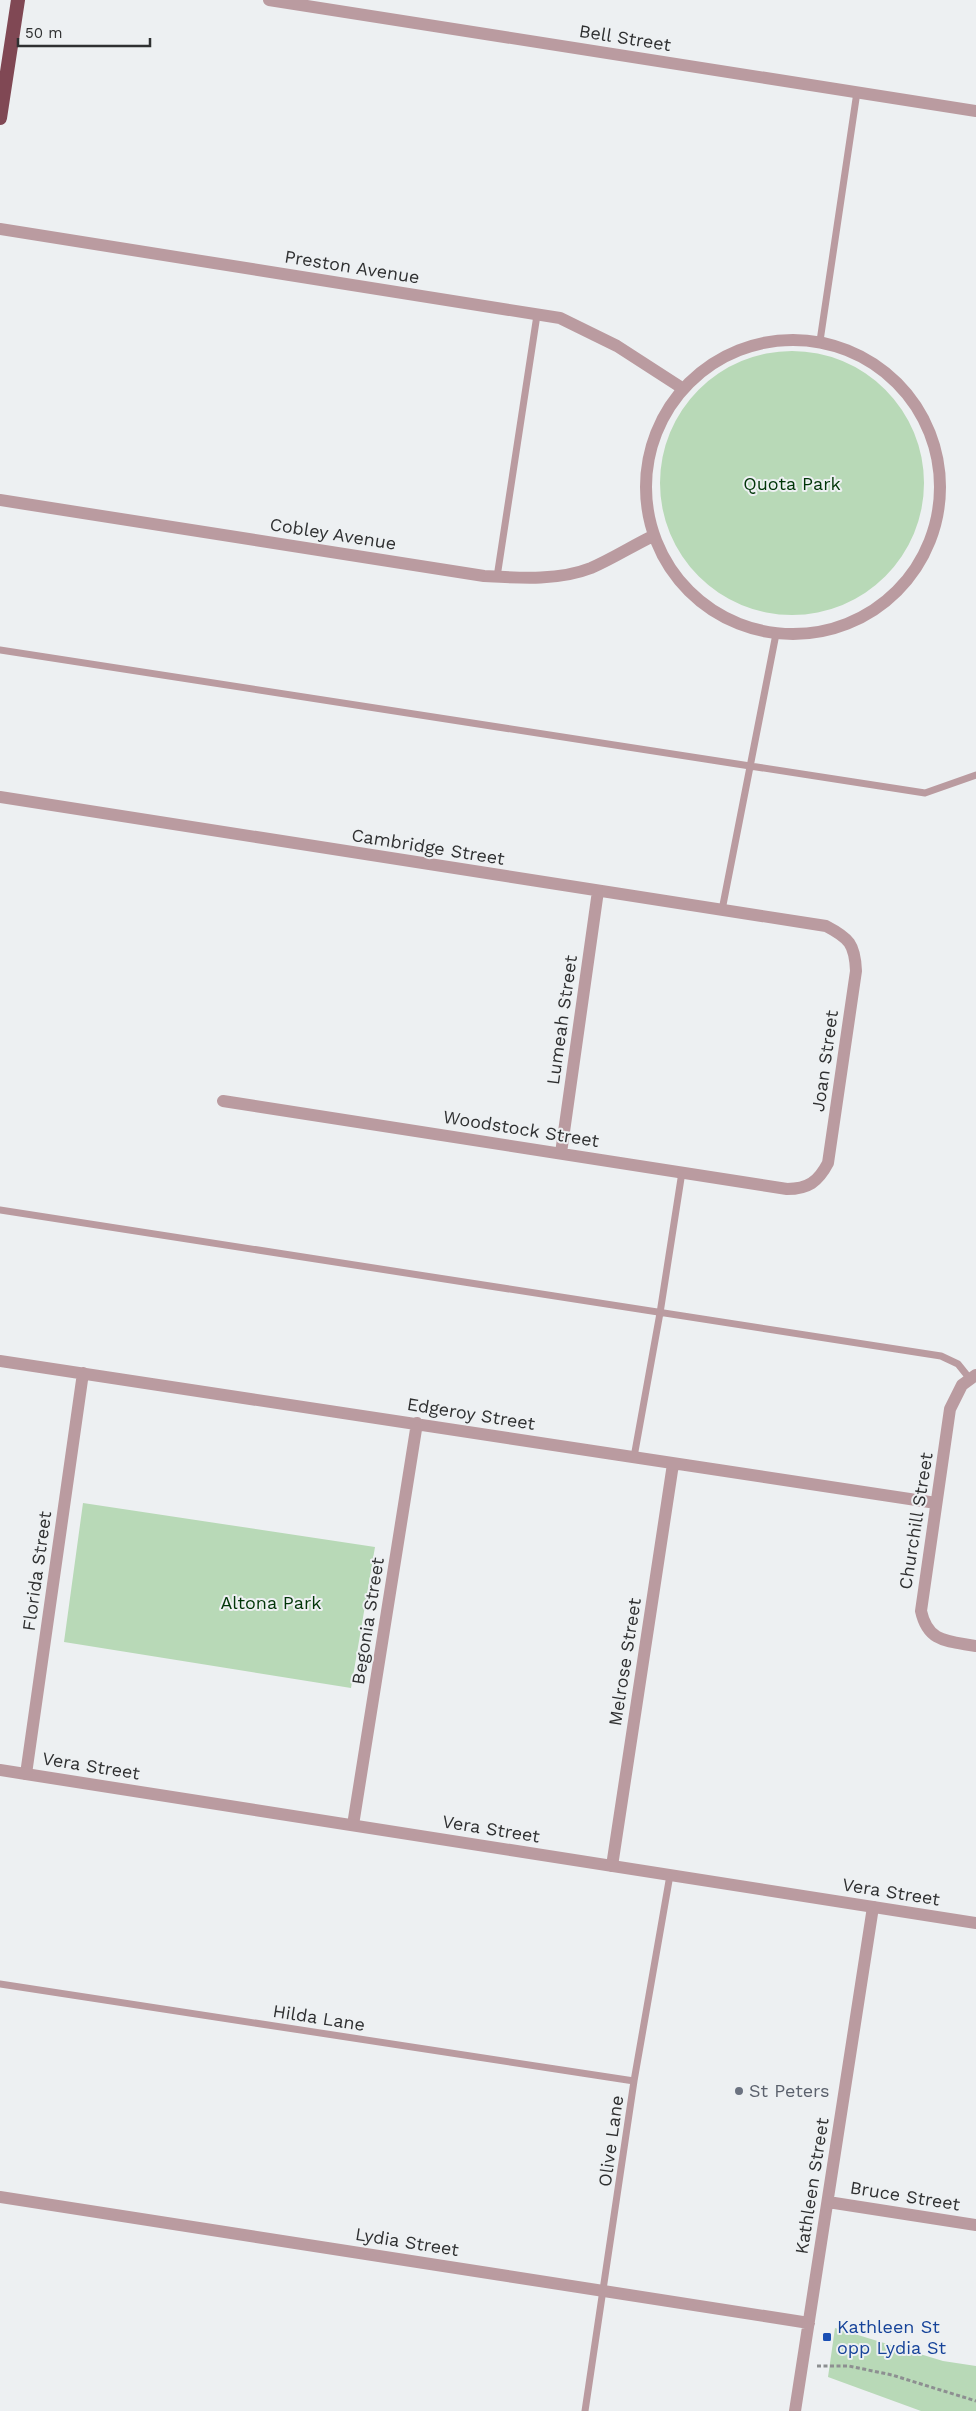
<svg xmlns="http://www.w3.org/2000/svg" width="976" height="2411" viewBox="0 0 976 2411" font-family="'Work Sans',sans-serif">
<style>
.green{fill:#b8d9b7}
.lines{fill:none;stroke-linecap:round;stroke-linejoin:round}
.path{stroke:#8d8f91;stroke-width:3;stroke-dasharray:4 2.5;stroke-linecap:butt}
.service{stroke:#ba9ba0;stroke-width:7}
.minor{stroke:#ba9ba0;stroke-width:12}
.tertiary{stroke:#ba9ba0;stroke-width:12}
.trunk{stroke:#804854;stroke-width:14}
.worship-dot{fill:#6b7280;stroke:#edf0f2;stroke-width:2}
.transit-dot{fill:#1a4fb4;stroke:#edf0f2;stroke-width:2}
.labels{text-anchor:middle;stroke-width:4;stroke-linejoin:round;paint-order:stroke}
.street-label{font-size:18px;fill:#2f3031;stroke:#edf0f2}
.park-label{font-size:18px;fill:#003507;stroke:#edf0f2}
.worship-label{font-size:18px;fill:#5b616d;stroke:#edf0f2;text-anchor:start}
.transit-label{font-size:18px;fill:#164399;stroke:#edf0f2;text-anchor:start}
</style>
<rect width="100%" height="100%" fill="#edf0f2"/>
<path class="green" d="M660 483a132 132 0 1 1 264 0a132 132 0 1 1-264 0Z
M83,1503L375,1547L351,1688L64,1642Z
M835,2328L943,2361L976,2366V2411H921L828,2377Z"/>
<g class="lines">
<path class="path" d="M817,2366H849L892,2375L976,2401"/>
<path class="service" d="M820,341L857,92
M497,577L537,315
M0,650L925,793L976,775
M722,910L776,634
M0,1210L941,1356L958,1364L970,1379
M634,1457L660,1313L682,1172
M0,1984L634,2081
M585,2411L634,2081L670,1875"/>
<path class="minor" d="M269,0L976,111
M0,229L560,318L617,346L682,388
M646 487a147 147 0 1 1 294 0a147 147 0 1 1-294 0Z
M0,500L484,576C519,578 558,581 591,568C612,559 632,546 653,536
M0,797L826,926C849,938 855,944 856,971L828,1163C818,1182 808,1189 787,1189L223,1101
M561,1153L598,891
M0,1361L936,1503
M976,1375L962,1385L950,1409L921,1611C928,1643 948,1641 976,1646
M26,1774L83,1373
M353,1825L417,1423
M612,1866L673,1464
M0,2197L809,2323
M828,2202L976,2225
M795,2411L873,1907"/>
<path class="tertiary" d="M0,1770L976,1923"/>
<path class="trunk" d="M0,118L18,0"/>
</g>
<circle class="worship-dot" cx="739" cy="2091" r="5"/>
<rect class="transit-dot" x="822" y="2332" width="10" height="10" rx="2.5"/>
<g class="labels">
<g class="street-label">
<text transform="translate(625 38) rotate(9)" y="6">Bell Street</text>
<text transform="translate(352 267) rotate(9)" y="6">Preston Avenue</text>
<text transform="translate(333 534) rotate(9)" y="6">Cobley Avenue</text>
<text transform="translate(428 847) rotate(9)" y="6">Cambridge Street</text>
<text transform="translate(562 1020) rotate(-82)" y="6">Lumeah Street</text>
<text transform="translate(825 1061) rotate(-82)" y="6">Joan Street</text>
<text transform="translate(521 1129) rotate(9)" y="6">Woodstock Street</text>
<text transform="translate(471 1414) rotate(9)" y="6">Edgeroy Street</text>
<text transform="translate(916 1521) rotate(-81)" y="6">Churchill Street</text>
<text transform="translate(37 1571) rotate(-82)" y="6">Florida Street</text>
<text transform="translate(368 1621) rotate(-81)" y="6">Begonia Street</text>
<text transform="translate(625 1662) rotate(-81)" y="6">Melrose Street</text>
<text transform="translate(91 1766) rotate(9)" y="6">Vera Street</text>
<text transform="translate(491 1829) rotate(9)" y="6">Vera Street</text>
<text transform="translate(891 1892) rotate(9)" y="6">Vera Street</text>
<text transform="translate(319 2018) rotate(9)" y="6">Hilda Lane</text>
<text transform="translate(611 2141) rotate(-82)" y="6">Olive Lane</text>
<text transform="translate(812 2186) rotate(-81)" y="6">Kathleen Street</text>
<text transform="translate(905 2196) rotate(9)" y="6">Bruce Street</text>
<text transform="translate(407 2242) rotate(9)" y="6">Lydia Street</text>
</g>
<g class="park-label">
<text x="792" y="490">Quota Park</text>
<text x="271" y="1609">Altona Park</text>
</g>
<g class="worship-label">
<text x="749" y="2097">St Peters</text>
</g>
<g class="transit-label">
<text x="837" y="2333">Kathleen St<tspan x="837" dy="21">opp Lydia St</tspan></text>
</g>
</g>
<path d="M18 38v8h132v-8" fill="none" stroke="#2f3031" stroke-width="2.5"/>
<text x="25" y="38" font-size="15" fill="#2f3031" stroke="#edf0f2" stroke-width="4" paint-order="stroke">50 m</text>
</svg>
